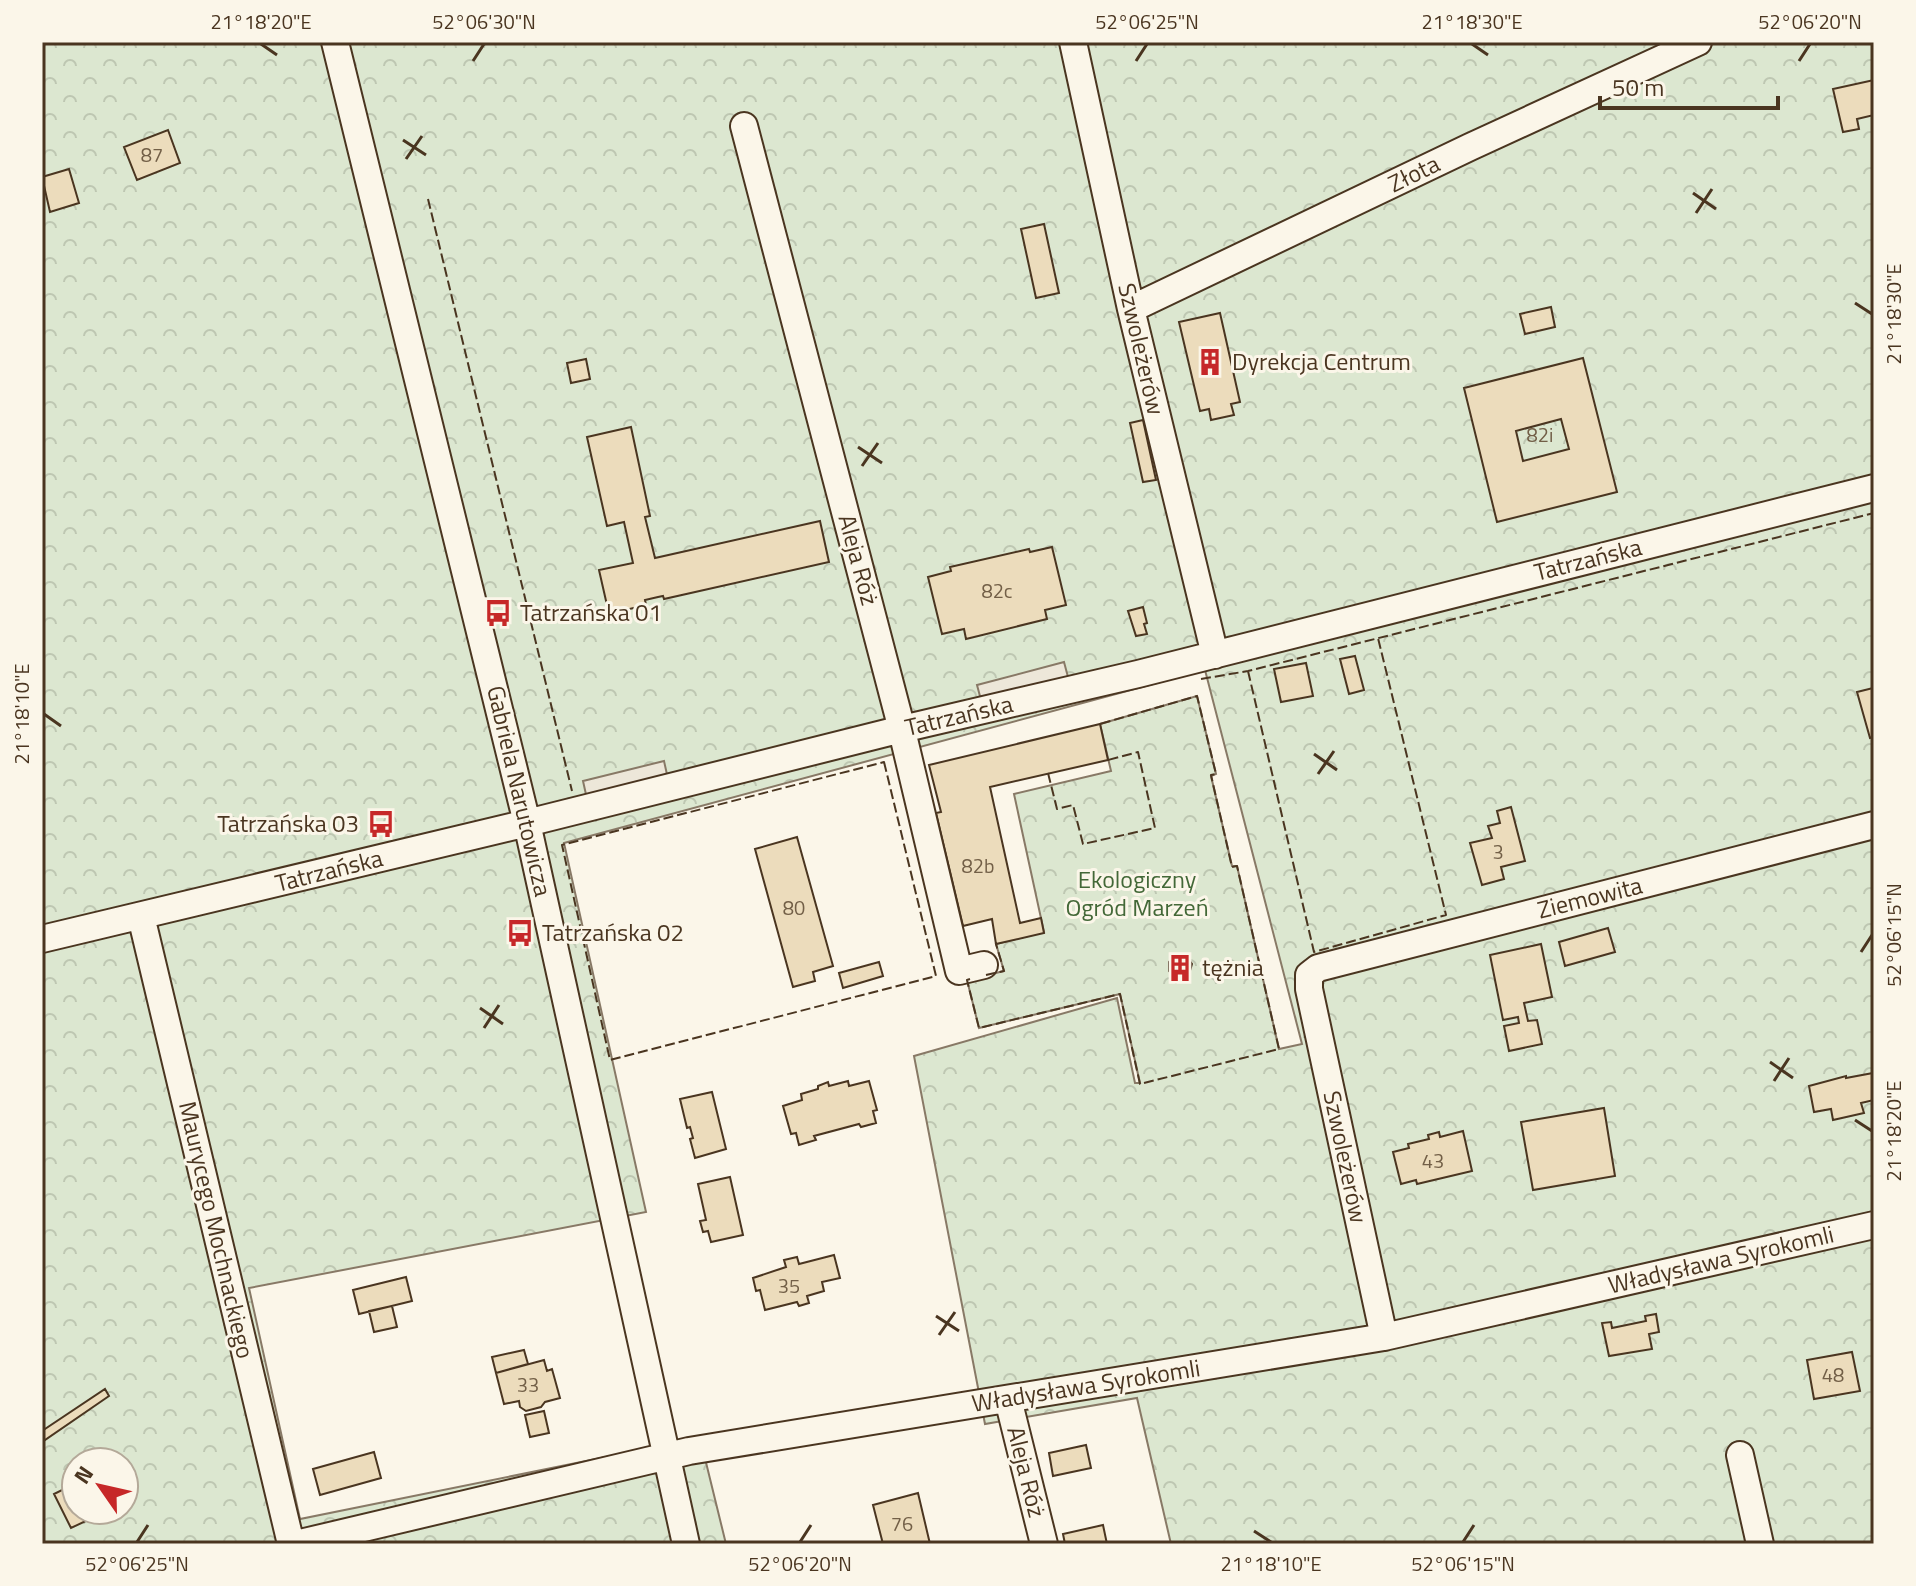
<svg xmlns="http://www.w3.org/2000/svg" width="1916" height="1586" viewBox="0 0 1916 1586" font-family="'Titillium Web',sans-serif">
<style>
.forest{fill:url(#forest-crowns);stroke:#887966;stroke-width:2;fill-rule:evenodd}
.parking{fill:#ede7d9;stroke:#887966;stroke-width:2}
.building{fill:#ecdcbc;stroke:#4a3520;stroke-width:2;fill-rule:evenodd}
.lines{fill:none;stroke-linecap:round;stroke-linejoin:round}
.minor-casing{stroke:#4a3520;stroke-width:30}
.minor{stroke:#fbf6e9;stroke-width:26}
.fence{stroke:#4a3520;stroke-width:2;stroke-dasharray:10 4;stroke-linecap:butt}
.ticks{fill:none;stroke:#4a3520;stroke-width:3}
.labels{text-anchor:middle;stroke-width:6;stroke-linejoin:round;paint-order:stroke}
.number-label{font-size:20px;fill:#725f47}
.street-label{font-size:24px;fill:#4a3520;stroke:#fbf6e9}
.poi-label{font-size:24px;fill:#4a3520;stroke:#fbf6e9;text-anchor:start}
.park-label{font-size:24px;fill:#436837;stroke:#fbf6e9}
.neatline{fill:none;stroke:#4a3520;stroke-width:3}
.ticks-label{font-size:20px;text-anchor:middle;fill:#4a3520}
</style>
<defs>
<pattern id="forest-crowns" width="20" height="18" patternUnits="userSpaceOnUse" patternTransform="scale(2)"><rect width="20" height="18" fill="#dce7d0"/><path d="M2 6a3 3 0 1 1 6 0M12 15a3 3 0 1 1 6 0" fill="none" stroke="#bec7b2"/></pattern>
</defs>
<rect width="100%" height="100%" fill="#fbf6e9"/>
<path class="forest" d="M42,42H1874V1544H1171L1137,1398L985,1424L914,1056L1117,998L1135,1083H1140L1120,994L979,1028L967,980L1004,971L996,944L1044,932L1014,794L1111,771L1100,724L1197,696L1216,774L1211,776L1232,866H1237L1279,1049L1302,1044L1205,670L564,843L646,1212L249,1288L300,1519L700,1438L726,1544H42ZM76,1462H124V1510H76Z"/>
<path class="parking" d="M1064,662L1068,677L981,700L977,685Z
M664,761L668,779L587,799L583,781Z"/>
<path class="building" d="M1874,80V115L1857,119L1859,129L1843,132L1833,89Z
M168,130L180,163L137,180L124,147Z
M69,169L79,203L50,212L42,177Z
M1044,224L1059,293L1036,298L1021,229Z
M1551,307L1555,327L1525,334L1520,314Z
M1220,313L1240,402L1231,404L1234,415L1211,420L1209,409L1200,411L1179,322Z
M1583,358L1617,492L1497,522L1464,388ZM1561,419L1569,449L1523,461L1516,431Z
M586,359L590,379L571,383L567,363Z
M1143,420L1156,480L1143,482L1130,423Z
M631,427L650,516L645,517L655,558L820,521L829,562L664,599L663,596L658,597L645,600L646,605L609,614L599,570L633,563L624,522L607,526L587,437Z
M1052,547L1066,605L1045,610L1047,619L966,639L964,629L942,634L928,577L951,571L950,567L1029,549L1030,552Z
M1143,607L1147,623L1144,624L1147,634L1136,636L1128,611Z
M1355,656L1364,690L1349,694L1340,659Z
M1306,663L1313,696L1281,702L1274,669Z
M1873,688L1874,737L1870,738L1857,692Z
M1100,724L1108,760L990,787L1020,923L1041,918L1044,933L996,944L992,919L963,926L936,813L941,812L929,765Z
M1511,807L1525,861L1501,867L1504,879L1482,885L1470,843L1492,838L1488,826L1500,823L1497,811Z
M797,837L833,966L813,972L815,981L793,987L755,849Z
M1608,928L1615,952L1565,966L1559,942Z
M1541,944L1552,997L1524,1003L1528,1021L1537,1020L1542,1044L1509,1051L1504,1026L1519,1023L1518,1017L1503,1020L1490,955Z
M1176,955L1186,956L1192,964L1189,974L1177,978L1169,971V962Z
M879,962L883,976L843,988L839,973Z
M1873,1073L1874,1100L1861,1103L1864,1113L1833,1120L1831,1109L1814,1112L1809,1086L1846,1076V1078Z
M848,1081L849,1086L869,1081L877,1110L873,1111L876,1123L861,1127L859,1124L814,1136L816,1140L799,1145L796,1133L791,1134L783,1106L802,1100L801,1094L818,1089V1086L828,1082L829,1086Z
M712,1092L726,1149L695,1158L690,1139L693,1138L690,1127L687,1128L680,1099Z
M1604,1108L1615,1176L1533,1190L1521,1122Z
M1463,1131L1472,1171L1417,1184L1416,1180L1401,1184L1393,1152L1409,1148L1408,1144L1429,1139L1428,1135L1439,1132L1440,1137Z
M730,1177L743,1235L711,1242L708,1231L703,1232L700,1221L706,1220L698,1184Z
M834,1255L840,1278L822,1282L824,1291L807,1296L809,1303L799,1306L797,1302L765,1310L760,1290L756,1291L753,1278L786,1267L784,1260L797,1257L799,1264Z
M406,1277L412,1301L359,1314L353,1290Z
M392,1306L397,1327L374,1332L369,1311Z
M1656,1314L1659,1332L1649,1334L1652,1349L1609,1356L1602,1323L1611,1322L1612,1328L1646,1321L1645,1316Z
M524,1350L528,1364L496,1373L492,1357Z
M1852,1352L1860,1391L1814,1399L1807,1360Z
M544,1360L547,1371L552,1369L560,1398L545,1402L541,1407L526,1411L520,1407L519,1401L504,1404L496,1373Z
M105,1389L109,1396L42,1442V1431Z
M544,1411L549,1433L530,1437L525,1415Z
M1086,1445L1091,1468L1053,1476L1049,1453Z
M374,1452L381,1478L320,1495L313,1469Z
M76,1483V1510H109L71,1528L54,1494Z
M918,1493L930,1544H883L873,1505Z
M1103,1525L1107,1544H1065L1063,1534Z"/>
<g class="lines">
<g class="minor-casing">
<path id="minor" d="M335,42L527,823L686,1544
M1073,42L1131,309L1215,655
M744,126L899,718L959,971L984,965
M1131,309L1470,147L1698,42
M141,916L291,1544
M42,939L527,823L902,729L1138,674L1874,488
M1384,1337L1309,989V975L1318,968L1874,825
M1008,1399L1044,1544
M1740,1455L1760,1544
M296,1544L689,1451L1384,1337L1874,1225"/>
</g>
<use href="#minor" class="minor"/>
<path class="fence" d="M428,199L572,791
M1248,671L1314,952L1446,915L1378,638
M1201,679L1248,671L1874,513
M884,762L936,976L610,1060L562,845Z
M1048,773L1057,809L1073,805L1083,844L1155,828L1138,752L1108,760
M986,975L1004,971L996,944
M970,979L967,980L979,1028L1120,994L1140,1084L1279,1049L1237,866L1232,867L1211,775L1216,774L1197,696L1100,724"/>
</g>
<path class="ticks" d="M261,44L277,55M1472,44L1488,55M473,61L484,44M1136,61L1147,44M1799,61L1810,44M403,140L426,155M406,159L422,136M1693,193L1716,209M1696,213L1712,189M1855,303L1872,314M858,447L882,463M862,466L878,443M44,714L61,726M1314,754L1337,770M1318,774L1334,751M1861,952L1872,935M480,1008L503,1024M484,1028L499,1005M1770,1062L1793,1078M1774,1081L1789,1058M1855,1120L1872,1131M936,1316L959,1331M939,1335L955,1312M1254,1531L1271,1542M137,1542L148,1525M800,1542L811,1525M1463,1542L1474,1525"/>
<defs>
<g id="building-bare" transform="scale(2.16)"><path d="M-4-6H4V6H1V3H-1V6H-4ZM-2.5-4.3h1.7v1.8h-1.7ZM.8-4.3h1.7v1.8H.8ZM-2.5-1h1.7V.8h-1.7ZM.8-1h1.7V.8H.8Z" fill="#c62828" stroke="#fbf6e9" stroke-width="2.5" paint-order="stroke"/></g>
<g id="bus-bare" transform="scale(2.16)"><path d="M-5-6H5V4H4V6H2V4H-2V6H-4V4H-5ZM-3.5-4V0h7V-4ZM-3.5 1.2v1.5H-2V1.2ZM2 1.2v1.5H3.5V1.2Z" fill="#c62828" stroke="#fbf6e9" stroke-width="2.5" paint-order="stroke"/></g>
</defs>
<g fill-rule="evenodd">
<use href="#building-bare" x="1210" y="362"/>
<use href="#bus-bare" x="498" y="613"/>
<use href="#bus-bare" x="381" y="824"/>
<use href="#bus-bare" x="520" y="933"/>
<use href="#building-bare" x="1180" y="968"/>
</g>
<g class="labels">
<g class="number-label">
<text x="152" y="162">87</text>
<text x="1540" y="442">82i</text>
<text x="997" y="598">82c</text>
<text x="1498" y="859">3</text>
<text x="978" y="873">82b</text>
<text x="794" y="915">80</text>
<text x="1433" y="1168">43</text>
<text x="789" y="1293">35</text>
<text x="1833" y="1382">48</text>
<text x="528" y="1392">33</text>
<text x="902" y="1531">76</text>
</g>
<g class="street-label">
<text transform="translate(1414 174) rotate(-26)" y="8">Złota</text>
<text transform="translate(1141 349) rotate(77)" y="8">Szwoleżerów</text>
<text transform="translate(858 560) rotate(75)" y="8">Aleja Róż</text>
<text transform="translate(1588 560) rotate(-14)" y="8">Tatrzańska</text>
<text transform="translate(959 716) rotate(-13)" y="8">Tatrzańska</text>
<text transform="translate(519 791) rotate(77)" y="8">Gabriela Narutowicza</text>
<text transform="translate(329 871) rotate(-14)" y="8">Tatrzańska</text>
<text transform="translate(1590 898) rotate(-14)" y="8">Ziemowita</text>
<text transform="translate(1345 1157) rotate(78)" y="8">Szwoleżerów</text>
<text transform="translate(216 1230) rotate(77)" y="8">Maurycego Mochnackiego</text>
<text transform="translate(1721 1260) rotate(-13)" y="8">Władysława Syrokomli</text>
<text transform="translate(1086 1386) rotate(-9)" y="8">Władysława Syrokomli</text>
<text transform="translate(1026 1472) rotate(76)" y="8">Aleja Róż</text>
</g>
<g class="poi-label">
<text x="1232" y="370">Dyrekcja Centrum</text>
<text x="520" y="621">Tatrzańska 01</text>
<text x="359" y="832" text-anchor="end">Tatrzańska 03</text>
<text x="542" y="941">Tatrzańska 02</text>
<text x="1202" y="976">tężnia</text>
</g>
<g class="park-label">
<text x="1137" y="888">Ekologiczny<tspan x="1137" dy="28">Ogród Marzeń</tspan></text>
</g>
</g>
<rect width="1916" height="1586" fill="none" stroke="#fbf6e9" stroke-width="88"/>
<g transform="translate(100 1486) rotate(304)"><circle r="38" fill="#fbf6e9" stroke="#b4a999" stroke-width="2"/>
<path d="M0-6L14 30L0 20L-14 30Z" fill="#c62828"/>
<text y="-12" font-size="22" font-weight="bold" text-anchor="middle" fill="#4a3520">N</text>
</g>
<path d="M1600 96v12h178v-12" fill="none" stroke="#4a3520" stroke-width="4"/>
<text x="1612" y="96" font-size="24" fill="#4a3520" stroke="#fbf6e9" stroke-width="6" paint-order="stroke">50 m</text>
<rect x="44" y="44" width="1828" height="1498" class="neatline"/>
<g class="ticks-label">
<text x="261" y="29">21°18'20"E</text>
<text x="484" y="29">52°06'30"N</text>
<text x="1147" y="29">52°06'25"N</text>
<text x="1472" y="29">21°18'30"E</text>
<text x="1810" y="29">52°06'20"N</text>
<text transform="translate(1894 314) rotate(-90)" y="7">21°18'30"E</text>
<text transform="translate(22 714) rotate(-90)" y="7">21°18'10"E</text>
<text transform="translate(1894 935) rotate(-90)" y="7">52°06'15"N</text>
<text transform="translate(1894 1131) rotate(-90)" y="7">21°18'20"E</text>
<text x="137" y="1571">52°06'25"N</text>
<text x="800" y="1571">52°06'20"N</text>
<text x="1271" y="1571">21°18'10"E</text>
<text x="1463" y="1571">52°06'15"N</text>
</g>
</svg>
